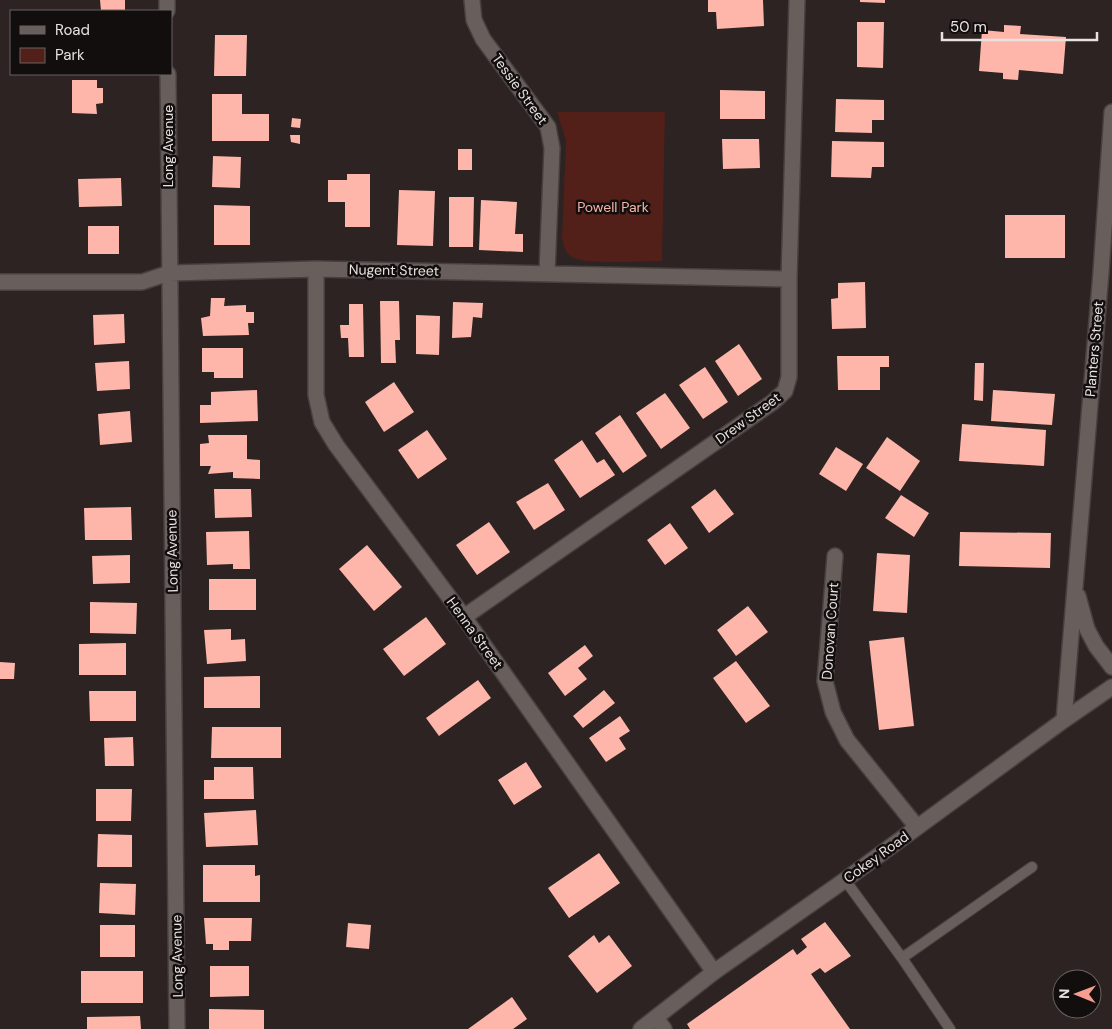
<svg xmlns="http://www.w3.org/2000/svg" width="1112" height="1029" viewBox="0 0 1112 1029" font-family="'DM Sans',sans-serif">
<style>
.green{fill:#522019}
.building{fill:#fdb6a9}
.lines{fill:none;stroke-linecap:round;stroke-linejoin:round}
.lane-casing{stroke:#47403e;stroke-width:12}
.street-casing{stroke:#47403e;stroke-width:18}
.secondary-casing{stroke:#47403e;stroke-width:18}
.lane{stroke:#685e5c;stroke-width:10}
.street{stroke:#685e5c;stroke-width:15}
.secondary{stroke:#685e5c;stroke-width:15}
.labels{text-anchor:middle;stroke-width:5;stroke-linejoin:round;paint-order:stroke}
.street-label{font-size:14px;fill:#e8e2e1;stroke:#120e0d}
.park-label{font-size:14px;fill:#f9b4a8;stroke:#120e0d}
</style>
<rect width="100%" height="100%" fill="#2c2322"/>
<path class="green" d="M557,112H665L662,261C644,261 589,265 574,258C566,255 564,247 562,239L566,141Z"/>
<path class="building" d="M100,0H125V10L101,11Z
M708,0H763L764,26L717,29L716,12H708Z
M860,0H885V3L860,2Z
M857,22H884L883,68L857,67Z
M1004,25L1021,26L1020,34L1066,37L1063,74L1019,70L1018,80L1003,79V73L979,71L982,30L1004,32Z
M215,35H247L246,76H214Z
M72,80H97V88H103V103L96,104L97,114L72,113Z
M720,90L765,91V119H720Z
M212,94H242V114H269V141H212Z
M836,99L884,100V120H872V133L835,132Z
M292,118L301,119L300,128L291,127Z
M290,135H300V144L291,142Z
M722,139H759L760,168L723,169Z
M832,141L884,142V167H872L871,178L831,177Z
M458,149H472V170H458Z
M213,156L241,157L240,188L212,187Z
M347,174H370V227H345V202H328V180H347Z
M121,178L122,206L79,207L78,179Z
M399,190L435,191L433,246L397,245Z
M449,197H474L473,247H449Z
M481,200L517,202L515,234H523V252L479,250Z
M214,205L250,206V245H214Z
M1005,215H1065V258H1005Z
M88,226H119V254H88Z
M865,282L866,328L832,329L831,299L838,298V283Z
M211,298H225L224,306L246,305V312H254V323H248L249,335L203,336L201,318L210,316Z
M380,301H399L400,340H395L396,363H381Z
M453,302L483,303L482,318L473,317L471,337L452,338Z
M349,304H363L364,357H349L348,338H341L340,325H349Z
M124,314L125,343L94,345L93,315Z
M416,315L440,316L439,355L416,354Z
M739,344L762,379L738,396L715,361Z
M202,348H243V378H214V372H202Z
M837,356H889V367H880V390H838Z
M129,361L130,389L97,391L95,363Z
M975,363H984L983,401L974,400Z
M705,367L728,402L703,419L679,385Z
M394,382L414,412L384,432L365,402Z
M257,390L258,421L200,423V405H211V392Z
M993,390L1055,394L1052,425L991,421Z
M665,393L690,428L661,449L636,413Z
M130,411L132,442L100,445L98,414Z
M620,415L647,456L623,473L595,433Z
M962,424L1046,430L1044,466L959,461Z
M427,430L447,459L418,479L398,450Z
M208,435H247V459L260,460V479L233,478V472L208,474L211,466H200V444L209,443Z
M887,437L920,461L900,491L866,468Z
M582,440L597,463L604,459L615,475L580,498L554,460Z
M836,447L863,464L846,491L819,474Z
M548,483L565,510L534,530L516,502Z
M214,489H251L252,517L215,518Z
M715,489L734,514L709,533L691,507Z
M901,495L929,513L914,537L885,518Z
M131,507L132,540H85L84,508Z
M489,522L510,552L477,575L456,545Z
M670,523L688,548L665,565L647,540Z
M249,531L250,569H233V564L207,565L206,532Z
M960,532L1051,533L1050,568L959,566Z
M367,545L402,587L374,611L339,569Z
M877,553L910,555L907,613L873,611Z
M130,555V583L93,584L92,556Z
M209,579H256V610H209Z
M90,602L137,603L136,634L90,633Z
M748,606L768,632L736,656L717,630Z
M426,617L446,644L404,676L383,649Z
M231,629V640L245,639L246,661L207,664L204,630Z
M904,637L914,726L879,730L869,641Z
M126,643V675H79V644Z
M585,645L593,656L578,668L587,679L565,696L548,673Z
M736,661L770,706L746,723L713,678Z
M0,662L15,663L14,679H0Z
M260,676V708H204V677Z
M478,680L491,698L439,736L426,718Z
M604,690L615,703L583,728L573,716Z
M89,691H136V721H90Z
M620,716L630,731L619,738L626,749L606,762L589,738Z
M212,727H281V758H211Z
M133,737L134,766H105L104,738Z
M526,762L542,787L514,805L498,780Z
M214,767H253L254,799H204V780H214Z
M96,789H132L131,821H96Z
M256,810L258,845L206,847L204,813Z
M98,834L132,835V867H97Z
M599,853L620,883L569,918L548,888Z
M203,865H255V876L260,875V902H203Z
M100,883L136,884L135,915L99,913Z
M204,918H252L251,941H229V950H213V944H206Z
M825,922L851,956L825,973L820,968L811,974L850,1029H690L687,1024L793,949L797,955L807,947L801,939Z
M348,923L371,925L369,949L346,947Z
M100,925H135V957H100Z
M594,935L599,943L609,935L632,966L597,993L568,956Z
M210,966H249V996L210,997Z
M81,971H143V1003H81Z
M512,997L527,1019L513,1029H468Z
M209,1009L264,1010V1029H209Z
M140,1016L141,1029H87V1017Z"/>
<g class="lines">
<g class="lane-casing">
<path id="lane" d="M845,880L902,958L950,1029
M902,958L1032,867"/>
</g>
<g class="street-casing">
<path id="street" d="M167,0V11
M472,0L474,20L483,39L548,127L552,148L547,273
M168,74L177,1029
M316,269V395L322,422L336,445L464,617L714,972
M0,282H142L169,273L316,269L789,279
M835,556L825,681L833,712L847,740L917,827
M1078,596L1087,629L1096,646L1112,667
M464,617L773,402L785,391L789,377V279L797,0
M1064,720L1101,272L1112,112
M656,1018L664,1029"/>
</g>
<g class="secondary-casing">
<path id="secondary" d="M641,1029L714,972L845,880L1064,720L1112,687"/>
</g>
<use href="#lane" class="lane"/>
<use href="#street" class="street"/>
<use href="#secondary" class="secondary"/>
</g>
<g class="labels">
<g class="street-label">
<text transform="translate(520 89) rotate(54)" y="5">Tessie Street</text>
<text transform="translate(168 146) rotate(-90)" y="5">Long Avenue</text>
<text transform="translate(394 270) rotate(1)" y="5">Nugent Street</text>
<text transform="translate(1094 349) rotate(-85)" y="5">Planters Street</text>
<text transform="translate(748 418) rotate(-36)" y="5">Drew Street</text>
<text transform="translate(172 551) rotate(-91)" y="5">Long Avenue</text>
<text transform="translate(830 631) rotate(-86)" y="5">Donovan Court</text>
<text transform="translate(475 633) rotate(54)" y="5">Henna Street</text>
<text transform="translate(876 857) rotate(-36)" y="5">Cokey Road</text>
<text transform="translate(177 956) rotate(-91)" y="5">Long Avenue</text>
</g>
<g class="park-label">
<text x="613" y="212">Powell Park</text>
</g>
</g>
<rect x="10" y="10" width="162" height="65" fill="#120e0d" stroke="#686362"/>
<rect x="20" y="26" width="25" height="8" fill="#685e5c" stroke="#686362"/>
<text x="55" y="35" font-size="15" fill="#e8e2e1">Road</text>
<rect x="20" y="48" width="25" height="15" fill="#522019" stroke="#686362"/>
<text x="55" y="60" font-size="15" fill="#e8e2e1">Park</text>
<g transform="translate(1077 994) rotate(271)"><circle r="24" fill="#120e0d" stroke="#686362"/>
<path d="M0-4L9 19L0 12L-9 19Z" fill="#f59d8e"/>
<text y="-8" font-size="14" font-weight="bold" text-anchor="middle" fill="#e8e2e1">N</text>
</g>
<path d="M942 32v8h155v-8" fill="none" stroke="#e8e2e1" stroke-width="2.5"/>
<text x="950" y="32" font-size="15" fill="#e8e2e1" stroke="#120e0d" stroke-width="4" paint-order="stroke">50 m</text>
</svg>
